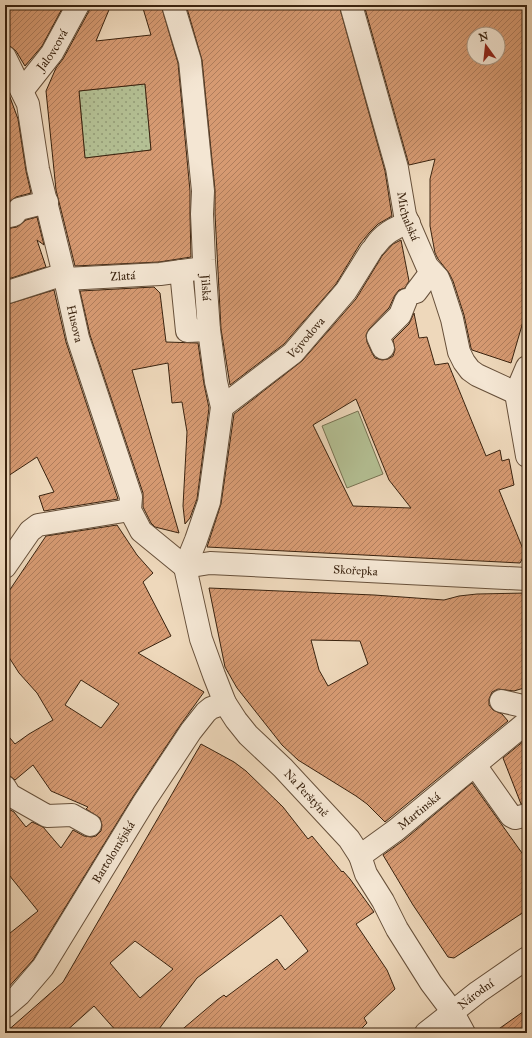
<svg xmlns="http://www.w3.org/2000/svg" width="532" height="1038" viewBox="0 0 532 1038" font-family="'IM FELL Great Primer',serif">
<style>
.park{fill:#b4c094;stroke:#777252}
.garden{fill:url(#garden-dots);stroke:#777252}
.building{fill:url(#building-hatch);stroke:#3a230f;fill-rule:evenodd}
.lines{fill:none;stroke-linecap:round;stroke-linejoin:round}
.minor-casing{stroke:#67503a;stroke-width:24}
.minor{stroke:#f4e6d3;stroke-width:22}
.labels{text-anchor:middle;stroke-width:3.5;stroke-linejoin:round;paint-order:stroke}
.street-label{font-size:12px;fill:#3a230f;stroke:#f4e6d3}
</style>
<defs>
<pattern id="garden-dots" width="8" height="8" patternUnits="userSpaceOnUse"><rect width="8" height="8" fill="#b4c094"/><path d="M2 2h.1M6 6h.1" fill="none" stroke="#939c77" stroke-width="1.8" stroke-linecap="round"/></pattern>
<pattern id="building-hatch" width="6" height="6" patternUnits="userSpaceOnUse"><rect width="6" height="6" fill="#d69a72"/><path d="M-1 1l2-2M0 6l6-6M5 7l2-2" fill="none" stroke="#af7d5c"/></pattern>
</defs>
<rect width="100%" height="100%" fill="#eed8bb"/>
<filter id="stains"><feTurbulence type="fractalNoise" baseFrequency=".005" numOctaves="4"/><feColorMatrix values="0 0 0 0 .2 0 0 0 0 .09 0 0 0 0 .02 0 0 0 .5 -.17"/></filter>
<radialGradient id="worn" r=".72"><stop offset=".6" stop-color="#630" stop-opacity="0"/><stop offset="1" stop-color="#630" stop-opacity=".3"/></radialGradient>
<path class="park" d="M358,411L383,474L347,488L322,426Z"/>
<path class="garden" d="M145,84L151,150L85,158L79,91Z"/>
<path class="building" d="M5,5H64L42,46L25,66L16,51L5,42Z
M90,5H111L96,41L151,35L142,5H161L178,63L190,191V215L191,257L159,262L75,266L56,190L46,91L56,68L63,59L89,11ZM145,84L151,150L85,158L79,91Z
M186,5H339L385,171L392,216L378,224L369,233L360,244L336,284L284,344L230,385L221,329L215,214V190L202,60Z
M364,5H527V308L511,363L472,350L471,348L464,315L453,281L449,273L438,259L435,253L430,226V179L435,159L409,165ZM474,34H498V58H474Z
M7,89L18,119L26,171L31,193L16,197L6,204L5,90Z
M37,217L44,245L37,240L46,267L5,280V229L17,227L26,220Z
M401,240L409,281L405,288L399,290L395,295L389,308L369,329L366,335L367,342L372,353L375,358L382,360L388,359L393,356L395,350L393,340L409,324L414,313L419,338L427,337L435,365L448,363L486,456L500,450L502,461L509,459L514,485L499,490L525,554L520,563L207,547L221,504L234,414L302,361L356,299L382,256L393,244ZM356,399L389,480L411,508L353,506L313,425Z
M154,287L160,293L166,342L198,343L204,384L209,408L197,499L190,518L185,524L183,506L187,432L182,402L172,403L168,363L132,370L179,533L155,527L151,523L143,507V493L90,335L80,291Z
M54,290L66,342L118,499L44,511L39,496L54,492L37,457L5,478V305Z
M117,525L137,555L153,573L143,582L171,636L138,653L204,692L181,724L134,795L33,960L5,991V937L38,911L5,870V807L14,812L26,827L32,822L43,827L61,848L73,830L84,836L91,837L96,836L101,831L102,825L100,818L86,809L88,807L51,791L33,765L15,780L10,776L5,775V732L15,744L29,734L53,720L37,693L19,673L5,651V597L46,536ZM81,680L119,704L101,728L65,705Z
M209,588L374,595L444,600L459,596L477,594L527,593V687L514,691L498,689L492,692L489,699V705L493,710L502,714L508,721L385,822L367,804L356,796L298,760L282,745L237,688L225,667ZM311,640L360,641L368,664L328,686L319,670Z
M525,740L527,742V803L521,804L503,758Z
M201,744L234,762L246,771L283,807L308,839L312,836L342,872L343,871L350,879L374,912L356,924L387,970L395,989L364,1018L367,1023L357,1033H178L217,1000L224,995L226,997L277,959L285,970L308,951L281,915L197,978L156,1033H118L94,1006L64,1033H5L63,982ZM135,941L173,969L140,998L110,963Z
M472,783L527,860V910L454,958L448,957L413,905L383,855L404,840Z
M527,1009V1033H493Z"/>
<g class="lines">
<g class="minor-casing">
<g id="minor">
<path id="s1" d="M173,5L190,61L203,191L202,214L204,260L209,330L216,382L222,407L209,502L196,540L185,567"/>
<path id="s2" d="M351,5L397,168L405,215L427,266L438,278L441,285L452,319L459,352L464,362L470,370L477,375L527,398"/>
<path id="s3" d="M5,57L28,104L38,169L65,279L78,338L131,497L130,510L141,531L185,567"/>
<path id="s4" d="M22,91L52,53L78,5"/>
<path d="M5,217L14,215L19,209L47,202"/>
<path d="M375,246C383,234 395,227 409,223"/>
<path d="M181,271L187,331L209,330"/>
<path id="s5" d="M65,279L160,274L204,268"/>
<path d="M416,292L431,272"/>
<path d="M5,293L64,274"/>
<path d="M383,348L378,337L400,315L406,300"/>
<path d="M516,393L527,456"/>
<path d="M516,393L527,367"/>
<path id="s6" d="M222,407L293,353L346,291L371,251"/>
<path d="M5,567L30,531L38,525L130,510"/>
<path id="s7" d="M185,567L201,639L214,675L225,703L236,720L248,735L283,768L349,839L360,856L366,874L383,901L397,929L431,983L452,1011L464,1033"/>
<path id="s8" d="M185,567L210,563L527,579"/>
<path d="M501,701L527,707"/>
<path d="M475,765L511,816L515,818L527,815"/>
<path d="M5,787L10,795L47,816L72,815L90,825"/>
<path id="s9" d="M360,856L396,830L527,722"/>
<path id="s10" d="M5,1007L19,995L43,967L144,802L191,731L206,712L211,708L225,703"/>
<path id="s11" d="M426,1033L478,992L527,958"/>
</g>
</g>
<use href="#minor" class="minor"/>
</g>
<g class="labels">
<g class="street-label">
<text dy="4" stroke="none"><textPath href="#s4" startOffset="51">Jalovcová</textPath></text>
<text dy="4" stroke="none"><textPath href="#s2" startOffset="219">Michalská</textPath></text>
<text dy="4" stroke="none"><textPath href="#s5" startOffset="58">Zlatá</textPath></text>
<text dy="4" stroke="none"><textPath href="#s1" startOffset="286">Jilská</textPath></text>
<text dy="4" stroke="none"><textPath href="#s3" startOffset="277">Husova</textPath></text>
<text dy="4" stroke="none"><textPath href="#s6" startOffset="109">Vejvodova</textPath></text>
<text dy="4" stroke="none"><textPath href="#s8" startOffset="171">Skořepka</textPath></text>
<text dy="4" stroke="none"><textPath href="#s7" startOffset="264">Na Perštýně</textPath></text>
<text dy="4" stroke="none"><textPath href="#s9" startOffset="74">Martinská</textPath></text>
<text dy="4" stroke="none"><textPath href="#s10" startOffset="190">Bartolomějská</textPath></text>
<text dy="4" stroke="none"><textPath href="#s11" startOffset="63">Národní</textPath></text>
</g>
</g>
<rect width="532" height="1038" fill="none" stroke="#eed8bb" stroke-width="20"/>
<rect x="6" y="6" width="520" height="1026" fill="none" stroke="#3a230f" stroke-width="2"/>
<rect x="10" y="10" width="512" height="1018" fill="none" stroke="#3a230f"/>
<g transform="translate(486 46) rotate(345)"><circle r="19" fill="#f4e6d3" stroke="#aa9885"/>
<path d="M0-3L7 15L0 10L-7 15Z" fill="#8f2418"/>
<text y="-6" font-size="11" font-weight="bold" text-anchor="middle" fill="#3a230f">N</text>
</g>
<rect width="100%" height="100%" filter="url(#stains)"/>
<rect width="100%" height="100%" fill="url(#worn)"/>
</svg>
